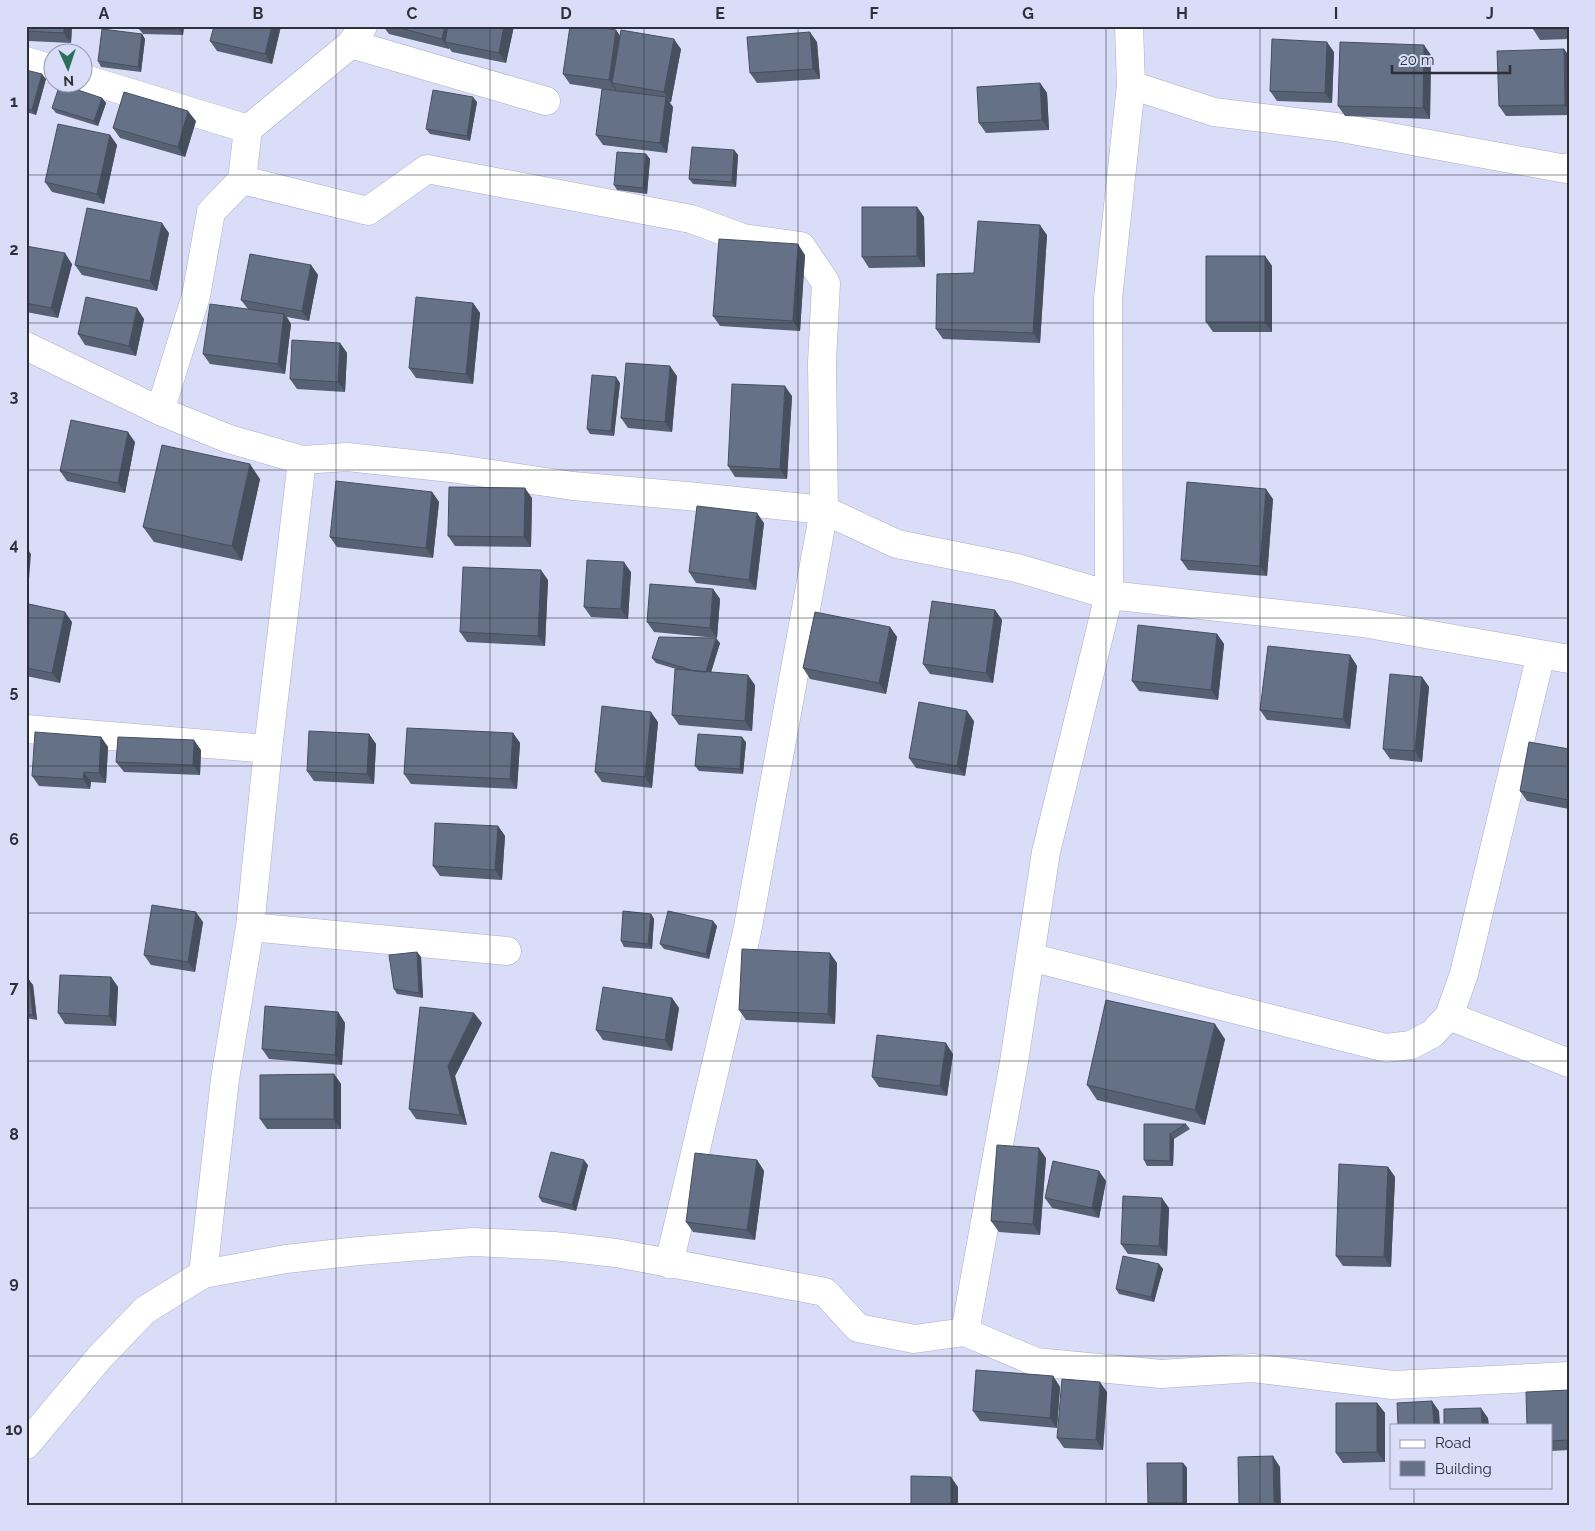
<svg xmlns="http://www.w3.org/2000/svg" width="1595" height="1531" viewBox="0 0 1595 1531" font-family="Raleway,sans-serif">
<style>
.lines{fill:none;stroke-linecap:round;stroke-linejoin:round}
.minor-casing{stroke:#aaadc7;stroke-width:29}
.major-casing{stroke:#aaadc7;stroke-width:29}
.minor{stroke:#fff;stroke-width:28}
.major{stroke:#fff;stroke-width:28}
.wall{fill:#566173}
.shaded-wall{fill:#464f5e}
.building{fill:#647186;stroke:#464f5e}
.grid{fill:none;stroke:#2e2f39;stroke-width:1;stroke-opacity:0.55}
.neatline{fill:none;stroke:#2e2f39;stroke-width:2}
.grid-label{font-size:16px;text-anchor:middle;font-weight:bold;fill:#2e2f39}
</style>
<rect width="100%" height="100%" fill="#daddf8"/>
<g class="lines">
<g class="minor-casing">
<path id="minor" d="M351,44L546,101
M26,61L52,69
M82,78L248,129
M1131,85L1214,112L1336,127L1566,169L1569,167
M242,180L368,211L427,169L691,219L743,238L801,246L826,283L822,363L824,510L747,932L669,1264
M26,346L160,411L229,439L302,460L347,457L451,468L573,486L698,497L824,510L897,544L1017,568L1109,595L1363,623L1569,659
M160,411L196,296L211,212L242,180L248,129L351,44L363,26
M26,729L268,749
M250,927L507,951
M1030,957L1386,1048L1411,1045L1432,1034L1449,1016L1464,974L1541,654
M1449,1016L1569,1063
M203,1274L225,1079L250,927L268,749L302,460
M965,1332L1014,1062L1046,852L1109,595L1108,299L1131,85L1129,26"/>
</g>
<g class="major-casing">
<path id="major" d="M26,1445L99,1358L145,1310L203,1274L286,1259L359,1251L472,1242L554,1246L616,1253L825,1292L858,1328L914,1339L965,1332L1036,1362L1161,1374L1253,1368L1393,1385L1569,1376"/>
</g>
<use href="#minor" class="minor"/>
<use href="#major" class="major"/>
</g>
<path class="wall" d="M26,26H72L71,43L29,41L26,37Z
M184,26L183,35L143,34L139,29Z
M281,26L272,64L217,51L210,41Z
M383,26H514L506,63L452,52L449,48V49L389,34Z
M1569,26V39L1540,40L1533,29Z
M616,30L620,36L681,49L671,102H669L673,107L667,153L603,145L596,135L602,89L570,84L563,74Z
M142,34L145,39L141,72L101,67L98,61Z
M817,42L820,79L757,83L750,73Z
M1564,49L1569,56V115L1506,116L1499,106Z
M1334,52L1332,103L1277,101L1270,91Z
M1431,55L1430,119L1345,116L1338,106Z
M26,70L46,79L36,115L26,112Z
M1040,83L1047,93L1049,130L986,133L979,123Z
M102,98L106,103L98,126L56,113L52,108Z
M477,102L470,141L430,134L426,129Z
M196,121L185,157L120,138L113,128Z
M110,135L117,145L104,204L52,192L45,182Z
M734,150L738,155L736,187L693,184L689,179Z
M646,154L650,159L647,194L617,190L614,185Z
M917,207L924,217L925,267L869,268L862,257Z
M169,233L157,291L82,275L75,265Z
M1047,235L1040,343L943,339L936,329L974,273Z
M26,246L72,264L58,318L26,312Z
M805,255L800,331L720,326L713,316Z
M1265,256L1272,266V332H1213L1206,322Z
M311,265L318,275L309,321L287,317L291,324L285,374L210,364L203,354L248,309L241,300Z
M473,303L480,313L473,384L416,378L409,368Z
M144,319L136,356L85,345L78,334Z
M340,343L347,353L345,392L297,389L290,379Z
M677,376L672,432L628,428L621,418Z
M620,383L614,436L590,434L587,429Z
M792,396L787,479L735,477L728,466Z
M135,442L125,493L67,481L60,471Z
M260,479L242,561L154,542L143,527Z
M432,492L439,502L433,558L337,547L330,537Z
M532,498L531,547L455,546L448,536Z
M1273,499L1267,576L1188,570L1181,560Z
M764,523L756,590L696,583L689,572Z
M631,572L628,619L591,617L584,607Z
M548,580L545,646L467,642L460,632Z
M713,589L720,599L717,638L654,632L647,622Z
M995,610L1002,620L993,683L930,674L923,664Z
M26,615L72,622L60,683L26,676Z
M890,627L897,637L886,694L810,679L803,668Z
M1217,634L1224,644L1218,700L1139,691L1132,681Z
M720,643L711,672L755,685L752,731L679,725L672,715L676,669L656,663L652,658Z
M1350,655L1357,666L1350,729L1267,720L1260,710Z
M1422,677L1429,687L1422,762L1390,759L1383,749Z
M974,721L965,776L916,768L909,758Z
M658,722L652,788L602,782L595,772Z
M513,733L520,743L517,789L411,784L404,774Z
M369,734L376,744L374,784L314,781L307,771Z
M101,737L108,747L106,783L91,782L90,789L39,786L32,776Z
M746,742L743,774L699,771L695,766Z
M1569,749V809L1527,801L1520,791Z
M201,750L200,775L124,772L116,762Z
M498,826L505,836L502,880L440,876L433,866Z
M651,914L654,919L652,949L624,947L621,941Z
M203,922L195,972L151,965L144,955Z
M717,926L709,959L664,949L660,944Z
M417,952L421,957L423,998L397,994L394,989Z
M837,963L835,1024L746,1020L739,1010Z
M111,977L118,987L116,1026L65,1024L58,1013Z
M26,980H29L33,985L37,1020L26,1018Z
M672,998L679,1008L672,1051L603,1040L596,1030Z
M338,1012L345,1023L342,1065L269,1059L262,1049Z
M482,1023L455,1076L467,1125L416,1119L409,1109Z
M1225,1039L1205,1125L1097,1100L1087,1085Z
M953,1054L947,1096L879,1087L872,1077Z
M334,1074L341,1084V1129H267L260,1119Z
M1144,1124H1186L1190,1129L1174,1139L1173,1166H1147L1144,1160Z
M1046,1158L1040,1235L999,1232L991,1221Z
M757,1160L764,1171L755,1240L693,1232L686,1222Z
M588,1165L576,1211L542,1202L539,1197Z
M1388,1167L1395,1177L1391,1267L1343,1266L1336,1256Z
M1106,1181L1099,1218L1052,1208L1045,1198Z
M1169,1208L1167,1256L1128,1254L1121,1244Z
M1159,1264L1163,1269L1154,1302L1119,1294L1116,1289Z
M1053,1376L1060,1387L1057,1428L980,1421L973,1411Z
M1569,1390V1450L1551,1451V1425Z
M1107,1392L1103,1450L1064,1448L1057,1438Z
M1377,1403L1385,1413V1462L1343,1463L1336,1453Z
M1183,1463L1187,1468V1505H1149L1148,1503Z"/>
<path class="shaded-wall" d="M64,26H72L71,43L64,33Z
M180,26H184L183,35L180,30Z
M272,26H281L272,64L265,54Z
M445,26H454L445,42L449,48V49L442,39Z
M504,26H514L506,63L499,53Z
M616,30L623,40L612,83L616,89V91L609,80Z
M810,32L817,42L820,79L813,69Z
M142,34L145,39L141,72L138,67Z
M674,39L681,49L671,102L664,92Z
M1327,42L1334,52L1332,103L1325,93Z
M1424,45L1431,55L1430,119L1423,108Z
M1564,49L1569,56V111L1565,105Z
M42,74L46,79L36,115L32,110Z
M1040,83L1047,93L1049,130L1042,120Z
M473,97L477,102L470,141L467,136Z
M666,97L673,107L667,153L660,143Z
M102,98L106,103L98,126L94,121Z
M188,111L196,121L185,157L178,147Z
M110,135L117,145L104,204L97,194Z
M734,150L738,155L736,187L732,182Z
M646,154L650,159L647,194L643,188Z
M917,207L924,217L925,267L917,256Z
M162,223L169,233L157,291L150,281Z
M1040,225L1047,235L1040,343L1033,333Z
M798,244L805,255L800,331L793,321Z
M65,253L72,264L58,318L51,308Z
M1265,256L1272,266V332L1265,322Z
M311,265L318,275L309,321L302,311Z
M473,303L480,313L473,384L466,374Z
M137,308L144,319L136,356L129,346Z
M284,314L291,324L285,374L278,364Z
M340,343L347,353L345,392L338,382Z
M670,366L677,376L672,432L665,422Z
M616,377L620,383L614,436L611,431Z
M785,386L792,396L787,479L780,469Z
M128,432L135,442L125,493L118,483Z
M250,464L260,479L242,561L232,546Z
M525,488L532,498L531,547L524,537Z
M1266,489L1273,499L1267,576L1260,566Z
M432,492L439,502L433,558L426,548Z
M757,513L764,523L756,590L749,580Z
M26,547L31,554L27,603L26,601Z
M624,562L631,572L628,619L621,609Z
M541,570L548,580L545,646L538,636Z
M713,589L720,599L717,638L710,628Z
M995,610L1002,620L993,683L986,673Z
M65,612L72,622L60,683L52,673Z
M890,627L897,637L886,694L879,683Z
M1217,634L1224,644L1218,700L1211,690Z
M716,638L720,643L709,679L705,674Z
M1350,655L1357,666L1350,729L1343,719Z
M748,675L755,685L752,731L745,721Z
M1422,677L1429,687L1422,762L1415,751Z
M967,711L974,721L965,776L957,766Z
M651,712L658,722L652,788L645,777Z
M513,733L520,743L517,789L510,779Z
M369,734L376,744L374,784L367,774Z
M101,737L108,747L106,783L99,773Z
M742,737L746,742L743,774L740,769Z
M194,740L201,750L200,775L193,765Z
M84,772L91,782L90,789L83,779Z
M498,826L505,836L502,880L495,870Z
M196,912L203,922L195,972L188,962Z
M651,914L654,919L652,949L648,944Z
M713,921L717,926L709,959L706,954Z
M417,952L421,957L423,998L419,993Z
M830,953L837,963L835,1024L828,1014Z
M111,977L118,987L116,1026L109,1016Z
M29,980L33,985L37,1020L33,1015Z
M672,998L679,1008L672,1051L665,1040Z
M338,1012L345,1023L342,1065L335,1055Z
M474,1013L482,1023L455,1076L467,1125L460,1115L448,1066Z
M1215,1024L1225,1039L1205,1125L1195,1110Z
M946,1043L953,1054L947,1096L940,1086Z
M334,1074L341,1084V1129L334,1119Z
M1170,1134L1174,1139L1173,1166L1170,1161Z
M1039,1148L1046,1158L1040,1235L1033,1224Z
M584,1160L588,1165L576,1211L572,1205Z
M757,1160L764,1171L755,1240L747,1230Z
M1388,1167L1395,1177L1391,1267L1384,1257Z
M1099,1171L1106,1181L1099,1218L1092,1208Z
M1162,1198L1169,1208L1167,1256L1159,1246Z
M1159,1264L1163,1269L1154,1302L1151,1297Z
M1053,1376L1060,1387L1057,1428L1050,1418Z
M1100,1382L1107,1392L1103,1450L1096,1440Z
M1432,1401L1439,1411L1440,1425H1434Z
M1377,1403L1385,1413V1462L1377,1452Z
M1481,1408L1488,1418L1489,1425H1482Z
M1273,1456L1280,1467L1281,1505H1274Z
M1183,1463L1187,1468V1505H1184L1183,1503Z
M951,1477L958,1487V1505H951Z"/>
<path class="building" d="M26,26H64V33L26,31Z
M139,26H180V30L139,29Z
M214,26H272L265,54L210,41Z
M392,26H445L442,39Z
M448,26H504L499,53L445,42Z
M570,26H590L616,30L609,80L563,74Z
M1533,26H1569V29H1533Z
M102,29L142,34L138,67L98,61Z
M621,30L674,39L664,92L612,83Z
M810,32L813,69L750,73L747,37Z
M1272,39L1327,42L1325,93L1270,91Z
M1340,42L1424,45L1423,108L1338,106Z
M1564,49L1565,105L1499,106L1497,51Z
M26,70L42,74L32,110L26,108Z
M1040,83L1042,120L979,123L977,87Z
M60,84L102,98L94,121L52,108Z
M602,89L666,97L660,143L596,135Z
M433,90L473,97L467,136L426,129Z
M124,92L188,111L178,147L113,128Z
M58,124L110,135L97,194L45,182Z
M692,147L734,150L732,182L689,179Z
M617,152L646,154L643,188L614,185Z
M862,207H917V256L862,257Z
M87,208L162,223L150,281L75,265Z
M978,221L1040,225L1033,333L936,329L937,274L974,273Z
M719,239L798,244L793,321L713,316Z
M26,246L65,253L51,308L26,303Z
M250,254L311,265L302,311L241,300Z
M1206,256H1265V322H1206Z
M86,297L137,308L129,346L78,334Z
M416,297L473,303L466,374L409,368Z
M210,304L284,314L278,364L203,354Z
M292,340L340,343L338,382L290,379Z
M626,363L670,366L665,422L621,418Z
M592,375L616,377L611,431L587,429Z
M732,384L785,386L780,469L728,466Z
M71,420L128,432L118,483L60,471Z
M162,445L250,464L232,546L143,527Z
M336,481L432,492L426,548L330,537Z
M1187,482L1266,489L1260,566L1181,560Z
M449,487L525,488L524,537L448,536Z
M697,506L757,513L749,580L689,572Z
M587,560L624,562L621,609L584,607Z
M463,567L541,570L538,636L460,632Z
M650,584L713,589L710,628L647,622Z
M932,601L995,610L986,673L923,664Z
M29,604L65,612L52,673L26,668V615Z
M815,612L890,627L879,683L803,668Z
M1138,625L1217,634L1211,690L1132,681Z
M659,637L716,638L706,672L694,671L652,658Z
M1268,646L1350,655L1343,719L1260,710Z
M675,669L748,675L745,721L672,715Z
M1390,674L1422,677L1415,751L1383,749Z
M919,702L967,711L957,766L909,758Z
M602,706L651,712L645,777L595,772Z
M407,728L513,733L510,779L404,774Z
M309,731L369,734L367,774L307,771Z
M35,732L101,737L99,773L84,772L83,779L32,776Z
M698,734L742,737L740,769L695,766Z
M118,737L194,740L193,765L116,762Z
M1529,742L1569,749V800L1520,791Z
M435,823L498,826L495,870L433,866Z
M152,905L196,912L188,962L144,955Z
M623,911L651,914L648,944L621,941Z
M668,911L713,921L706,954L660,944Z
M742,949L830,953L828,1014L739,1010Z
M417,952L419,993L394,989L389,955Z
M60,975L111,977L109,1016L58,1013Z
M26,980H29L33,1015L26,1014Z
M603,987L672,998L665,1040L596,1030Z
M1106,1000L1215,1024L1195,1110L1087,1085Z
M265,1006L338,1012L335,1055L262,1049Z
M420,1007L474,1013L448,1066L460,1115L409,1109Z
M877,1035L946,1043L940,1086L872,1077Z
M334,1074V1119H260V1075Z
M1144,1124H1186L1170,1134V1161L1144,1160Z
M997,1145L1039,1148L1033,1224L991,1221Z
M551,1152L584,1160L572,1205L539,1197Z
M695,1153L757,1160L747,1230L686,1222Z
M1053,1161L1099,1171L1092,1208L1045,1198Z
M1339,1164L1388,1167L1384,1257L1336,1256Z
M1123,1196L1162,1198L1159,1246L1121,1244Z
M1123,1256L1159,1264L1151,1297L1116,1289Z
M976,1370L1053,1376L1050,1418L973,1411Z
M1062,1379L1100,1382L1096,1440L1057,1438Z
M1569,1390V1440L1551,1441V1425H1527L1526,1392Z
M1432,1401L1434,1425H1398L1397,1403Z
M1336,1403H1377V1452L1336,1453Z
M1481,1408L1482,1425H1444V1409Z
M1273,1456L1274,1505H1239L1238,1457Z
M1147,1463H1183V1503H1148Z
M911,1476L951,1477V1505H911Z"/>
<path class="grid" d="M182,26V1505M336,26V1505M490,26V1505M644,26V1505M798,26V1505M952,26V1505M1106,26V1505M1260,26V1505M1414,26V1425M26,175H1569M26,323H1569M26,470H1569M26,618H1569M26,766H1569M26,913H1569M26,1061H1569M26,1208H1569M26,1356H1569M1414,1487V1505"/>
<rect width="1595" height="1531" fill="none" stroke="#daddf8" stroke-width="55"/>
<rect x="1390" y="1424" width="162" height="65" fill="#daddf8" stroke="#9597ac"/>
<rect x="1400" y="1440" width="25" height="8" fill="#ffffff" stroke="#9597ac"/>
<text x="1435" y="1448" font-size="15" fill="#2e2f39">Road</text>
<rect x="1400" y="1461" width="25" height="15" fill="#647186" stroke="#9597ac"/>
<text x="1435" y="1474" font-size="15" fill="#2e2f39">Building</text>
<g transform="translate(68 68) rotate(177)"><circle r="24" fill="#daddf8" stroke="#9597ac"/>
<path d="M0-4L9 19L0 12L-9 19Z" fill="#2c6e5d"/>
<text y="-8" font-size="14" font-weight="bold" text-anchor="middle" fill="#2e2f39">N</text>
</g>
<path d="M1392 65v8h118v-8" fill="none" stroke="#2e2f39" stroke-width="2.5"/>
<text x="1400" y="65" font-size="15" fill="#2e2f39" stroke="#daddf8" stroke-width="4" paint-order="stroke">20 m</text>
<rect x="28" y="28" width="1540" height="1476" class="neatline"/>
<g class="grid-label">
<text x="104" y="19">A</text>
<text x="258" y="19">B</text>
<text x="412" y="19">C</text>
<text x="566" y="19">D</text>
<text x="720" y="19">E</text>
<text x="874" y="19">F</text>
<text x="1028" y="19">G</text>
<text x="1182" y="19">H</text>
<text x="1336" y="19">I</text>
<text x="1490" y="19">J</text>
<text x="14" y="107">1</text>
<text x="14" y="255">2</text>
<text x="14" y="402">3</text>
<text x="14" y="550">4</text>
<text x="14" y="697">5</text>
<text x="14" y="845">6</text>
<text x="14" y="993">7</text>
<text x="14" y="1140">8</text>
<text x="14" y="1288">9</text>
<text x="14" y="1435">10</text>
</g>
</svg>
